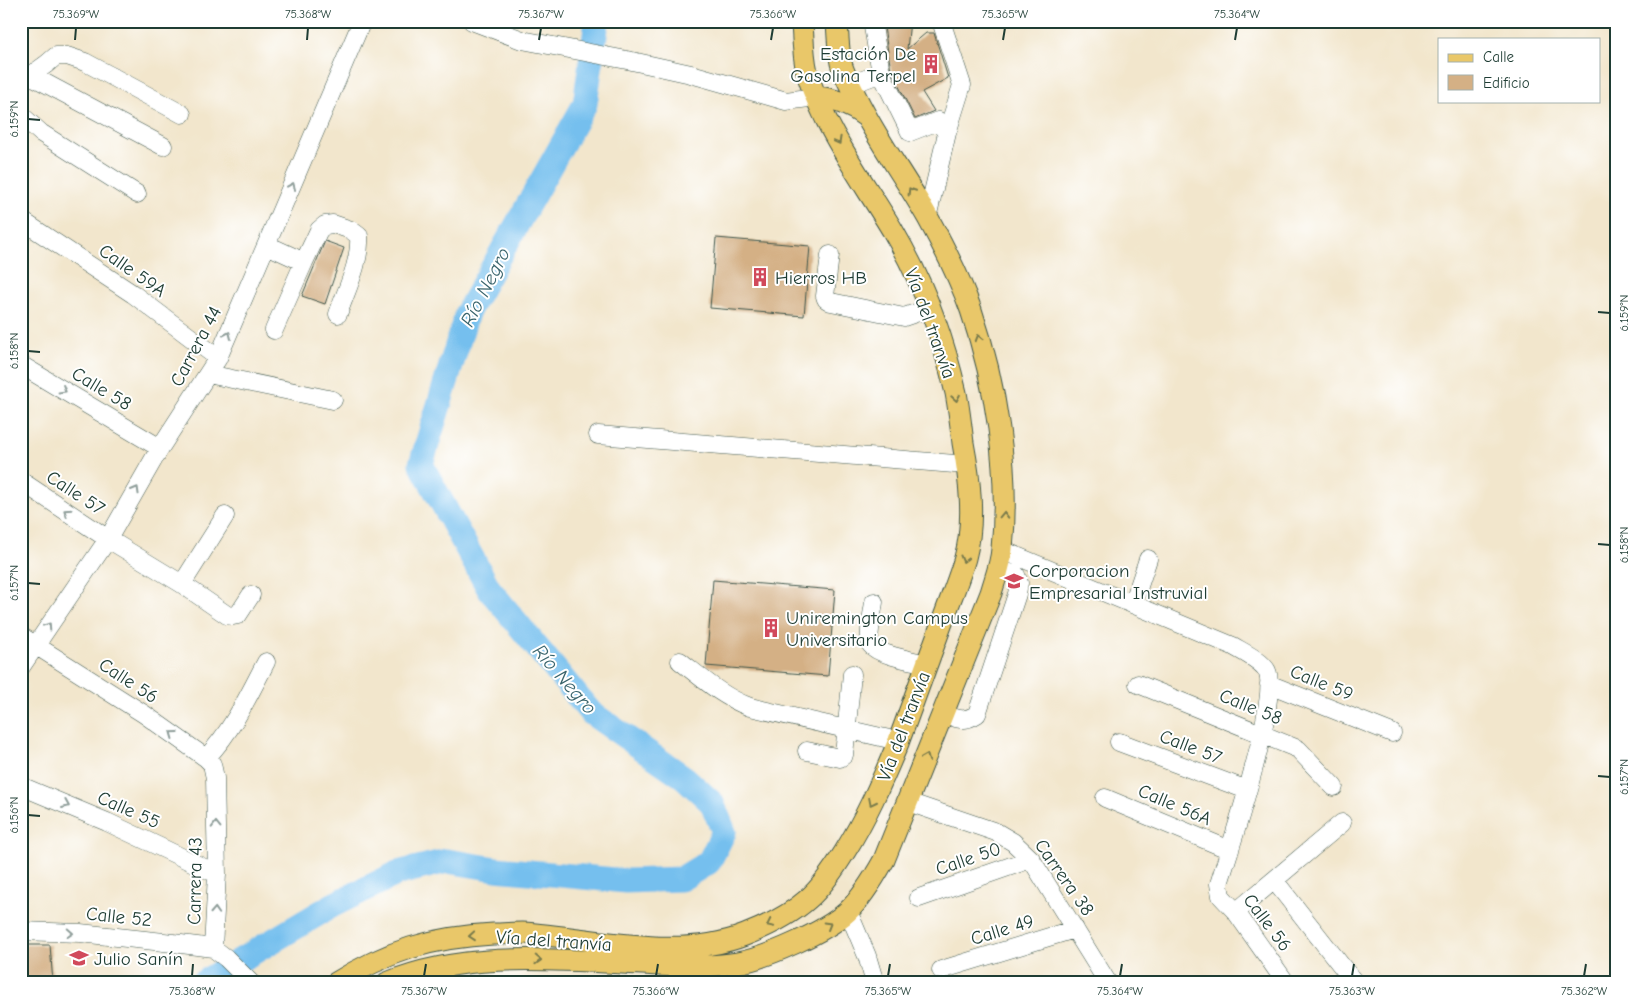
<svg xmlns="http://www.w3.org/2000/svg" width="1638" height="1004" viewBox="0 0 1638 1004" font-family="'Comic Neue',sans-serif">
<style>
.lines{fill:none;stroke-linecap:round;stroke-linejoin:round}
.river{stroke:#75bfee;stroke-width:25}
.building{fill:#d4b085}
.minor-casing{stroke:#3f564b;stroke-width:19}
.major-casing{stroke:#3f564b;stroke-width:23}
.minor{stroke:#fff;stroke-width:18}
.major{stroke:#e9c769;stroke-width:21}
.oneway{stroke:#7a7b4c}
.oneway2{stroke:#8f9e9a}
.ticks{fill:none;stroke:#1f3d34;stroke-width:2}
.labels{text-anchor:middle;stroke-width:4;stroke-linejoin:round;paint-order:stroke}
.poi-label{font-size:19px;fill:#1f3d34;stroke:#fff;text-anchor:start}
.street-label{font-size:19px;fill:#1f3d34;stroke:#fff}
.water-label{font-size:20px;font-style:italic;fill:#39646c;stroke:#fff}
.neatline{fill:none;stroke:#1f3d34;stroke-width:2}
.ticks-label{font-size:12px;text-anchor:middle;fill:#1f3d34}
</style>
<rect width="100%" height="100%" fill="#fff"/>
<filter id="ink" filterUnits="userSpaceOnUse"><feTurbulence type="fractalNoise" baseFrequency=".02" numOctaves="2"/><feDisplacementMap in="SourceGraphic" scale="10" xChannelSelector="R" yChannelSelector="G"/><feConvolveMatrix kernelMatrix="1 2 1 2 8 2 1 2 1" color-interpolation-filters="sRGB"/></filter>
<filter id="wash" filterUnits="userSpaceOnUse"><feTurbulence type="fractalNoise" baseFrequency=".0096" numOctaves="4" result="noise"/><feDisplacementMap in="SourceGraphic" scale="20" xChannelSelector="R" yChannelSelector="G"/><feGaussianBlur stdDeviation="1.12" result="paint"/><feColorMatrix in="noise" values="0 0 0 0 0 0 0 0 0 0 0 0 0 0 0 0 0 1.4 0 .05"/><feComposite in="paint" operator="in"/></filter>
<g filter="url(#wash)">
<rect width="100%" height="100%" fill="#f2e6cc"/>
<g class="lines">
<path class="river" d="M202,983L333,905L398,873L447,861L496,869L626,881L681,879L709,862L724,832L712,803L685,778L591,713L489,589L421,464L467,313L585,104L597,21"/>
</g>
<g id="blocks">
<path class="building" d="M883,21H910L907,49L926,33H934L948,78L922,92L934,111L915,119L891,70Z
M716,238L810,246L804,316L710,308Z
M325,241L344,248L325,304L302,296Z
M713,580L835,590L828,676L706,666Z
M21,945H50L53,983H21Z"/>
</g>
</g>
<g filter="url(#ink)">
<use href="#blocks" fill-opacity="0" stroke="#3f564b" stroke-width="1"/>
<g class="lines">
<g class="minor-casing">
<path id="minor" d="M472,21L522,40L632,61L691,74L786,101L816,97
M872,21L881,73L910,132L938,121L947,133
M30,75L163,146
M21,79C35,74 45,66 56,56H67L85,62L182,114
M850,85L881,73
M21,115L41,133L137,194
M927,218L947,133L962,85L941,21
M21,220L133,294L218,358
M267,245L304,262L319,230L325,225L333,224L351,230L359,236C361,261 346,291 338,314
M830,255L825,296L826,299L831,302L904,317L930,308
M274,330L304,262
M21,365L160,448
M208,374L333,400
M598,435L967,465
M21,481L108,539L182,584L227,615L233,616L238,615L251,595
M1002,550L1233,646C1243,652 1262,661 1267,671C1280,699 1230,848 1219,884L1221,896L1236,912L1286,983
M182,584L225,516
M874,602C873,611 867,638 871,645C878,655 915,661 927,664
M1133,604L1148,559
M21,636L144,714L206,758L212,764L215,778L217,874L213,948
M680,661C703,679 723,697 750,707L898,741
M21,667L108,539L160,448L218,358L362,21
M1138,684L1298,749L1334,787
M1269,684L1392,733
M943,713C958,719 963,723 977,714L1017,594L1019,583L1016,575L998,569
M1119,742L1247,790
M807,751L840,758L844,755L852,674
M206,758C232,731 249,695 266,662
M21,786L107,822L217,874
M1105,798L1230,850
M908,802L996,832L1013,842L1031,859L1108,983
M1274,880L1355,983
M919,898L1031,859
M848,911L867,956L875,983
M1236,912L1342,823
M21,931L80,933L173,943L213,948L226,958L251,983
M941,970L1075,929"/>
</g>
<g class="major-casing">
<path id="major" d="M816,97C835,99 850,104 865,116
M336,983C387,951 433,937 493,934C503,934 513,933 522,933C593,937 676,962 745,935C768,926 790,915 808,899C822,887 834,869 844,853C866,818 882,781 898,743C913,702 928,661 943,620C950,600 959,579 965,558C975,521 970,480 963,443C961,426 959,409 956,393C943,337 922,280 893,231C871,194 845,158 826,119C819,104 811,88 807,72C803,55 803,38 802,21
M387,983C466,950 559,960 643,964C674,966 706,968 737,963C766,958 825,932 847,912C862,898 874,878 884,860L991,593C995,579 1001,564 1002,549C1010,471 996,384 971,310C960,279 944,247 928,218C905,177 877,140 856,97C851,87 844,75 841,63C838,49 838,35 837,21"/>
</g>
<use href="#minor" class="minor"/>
<use href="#major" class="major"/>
</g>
<defs><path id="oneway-chevron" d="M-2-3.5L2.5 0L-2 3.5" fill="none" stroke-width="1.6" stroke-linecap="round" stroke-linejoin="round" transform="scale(1.25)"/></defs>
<g class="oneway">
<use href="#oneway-chevron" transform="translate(838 141) rotate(61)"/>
<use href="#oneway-chevron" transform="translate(911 191) rotate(-122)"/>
<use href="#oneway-chevron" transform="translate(979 338) rotate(-106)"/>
<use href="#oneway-chevron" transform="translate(956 398) rotate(80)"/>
<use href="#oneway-chevron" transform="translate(1004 515) rotate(-88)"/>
<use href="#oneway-chevron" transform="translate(964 559) rotate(105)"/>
<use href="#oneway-chevron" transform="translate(926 757) rotate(-68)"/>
<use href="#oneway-chevron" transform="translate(872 802) rotate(117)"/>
<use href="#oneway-chevron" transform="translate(770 924) rotate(154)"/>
<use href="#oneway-chevron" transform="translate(828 925) rotate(-30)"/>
<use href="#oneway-chevron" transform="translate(472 936) rotate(175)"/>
<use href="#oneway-chevron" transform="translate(538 960) rotate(2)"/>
</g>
<g class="oneway2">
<use href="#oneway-chevron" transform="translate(292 186) rotate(-67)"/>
<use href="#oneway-chevron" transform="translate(228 335) rotate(-66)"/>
<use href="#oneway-chevron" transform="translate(63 390) rotate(31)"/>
<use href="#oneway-chevron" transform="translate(136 490) rotate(-60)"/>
<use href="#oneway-chevron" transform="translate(67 512) rotate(-147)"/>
<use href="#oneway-chevron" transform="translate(48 626) rotate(-56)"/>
<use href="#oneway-chevron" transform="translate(173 734) rotate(-144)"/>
<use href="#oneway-chevron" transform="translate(66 805) rotate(23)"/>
<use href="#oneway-chevron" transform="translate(216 825) rotate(-91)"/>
<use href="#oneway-chevron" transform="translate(215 911) rotate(-87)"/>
<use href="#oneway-chevron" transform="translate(70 933) rotate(3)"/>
</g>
</g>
<path class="ticks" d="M75,40L76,28M307,40L308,28M539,40L541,28M771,40L773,28M1003,40L1005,28M1235,40L1237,28M28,119L40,120M1598,312L1610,313M28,351L40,352M1598,544L1610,545M28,583L40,584M1598,776L1610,777M28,815L40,816M192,976L193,964M424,976L426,964M656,976L658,964M888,976L890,964M1120,976L1122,964M1352,976L1354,964M1584,976L1586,964"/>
<defs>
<g id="building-bare" transform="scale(1.5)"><path d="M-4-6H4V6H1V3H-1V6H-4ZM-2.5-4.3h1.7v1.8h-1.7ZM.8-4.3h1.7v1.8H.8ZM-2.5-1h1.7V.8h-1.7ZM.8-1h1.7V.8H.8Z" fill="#d1495b" stroke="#fff" stroke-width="2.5" paint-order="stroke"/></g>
<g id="school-bare" transform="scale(1.5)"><path d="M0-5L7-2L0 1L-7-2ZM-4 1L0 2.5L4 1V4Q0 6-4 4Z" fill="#d1495b" stroke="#fff" stroke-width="2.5" paint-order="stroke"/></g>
</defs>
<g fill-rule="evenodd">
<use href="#building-bare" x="931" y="64"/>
<use href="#building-bare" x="760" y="277"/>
<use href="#school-bare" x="1014" y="581"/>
<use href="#building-bare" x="771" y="628"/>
<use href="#school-bare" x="79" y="958"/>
</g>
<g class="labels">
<g class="poi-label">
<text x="916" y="60" text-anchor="end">Estación De<tspan x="916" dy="22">Gasolina Terpel</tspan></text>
<text x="775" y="284">Hierros HB</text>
<text x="1029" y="577">Corporacion<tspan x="1029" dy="22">Empresarial Instruvial</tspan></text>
<text x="786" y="624">Uniremington Campus<tspan x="786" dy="22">Universitario</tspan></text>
<text x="94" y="965">Julio Sanín</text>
</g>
<g class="street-label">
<text transform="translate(133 270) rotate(35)" y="7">Calle 59A</text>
<text transform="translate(931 323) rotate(70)" y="7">Vía del tranvía</text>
<text transform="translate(195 346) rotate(-62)" y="7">Carrera 44</text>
<text transform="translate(102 388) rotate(31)" y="7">Calle 58</text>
<text transform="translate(76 492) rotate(33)" y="7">Calle 57</text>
<text transform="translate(129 680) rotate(33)" y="7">Calle 56</text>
<text transform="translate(1322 682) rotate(22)" y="7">Calle 59</text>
<text transform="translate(1251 706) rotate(22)" y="7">Calle 58</text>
<text transform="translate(903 726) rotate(-69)" y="7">Vía del tranvía</text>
<text transform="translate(1191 746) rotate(21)" y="7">Calle 57</text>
<text transform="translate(1175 804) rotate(23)" y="7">Calle 56A</text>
<text transform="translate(129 809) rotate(24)" y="7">Calle 55</text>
<text transform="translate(968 858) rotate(-19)" y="7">Calle 50</text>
<text transform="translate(1065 877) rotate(55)" y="7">Carrera 38</text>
<text transform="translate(194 881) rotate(-89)" y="7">Carrera 43</text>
<text transform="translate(119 916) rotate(6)" y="7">Calle 52</text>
<text transform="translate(1268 922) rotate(53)" y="7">Calle 56</text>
<text transform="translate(1002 929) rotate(-17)" y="7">Calle 49</text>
<text transform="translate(554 940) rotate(4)" y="7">Vía del tranvía</text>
</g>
<g class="water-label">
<text transform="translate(485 287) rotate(-63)" y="7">Río Negro</text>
<text transform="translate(565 679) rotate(49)" y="7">Río Negro</text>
</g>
</g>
<rect width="1638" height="1004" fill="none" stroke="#fff" stroke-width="55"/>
<rect x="1438" y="38" width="162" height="65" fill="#ffffff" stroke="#a5b1ae"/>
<rect x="1448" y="54" width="25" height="8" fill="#e9c769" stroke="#a5b1ae"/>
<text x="1483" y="62" font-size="15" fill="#1f3d34">Calle</text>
<rect x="1448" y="75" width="25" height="15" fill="#d4b085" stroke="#a5b1ae"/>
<text x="1483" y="88" font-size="15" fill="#1f3d34">Edificio</text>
<rect x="28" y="28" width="1582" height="948" class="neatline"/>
<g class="ticks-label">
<text x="76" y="18">75.369°W</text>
<text x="308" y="18">75.368°W</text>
<text x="541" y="18">75.367°W</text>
<text x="773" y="18">75.366°W</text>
<text x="1005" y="18">75.365°W</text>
<text x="1237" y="18">75.364°W</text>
<text transform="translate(14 119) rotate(-90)" y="4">6.159°N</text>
<text transform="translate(1624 313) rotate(-90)" y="4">6.159°N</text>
<text transform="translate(14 351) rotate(-90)" y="4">6.158°N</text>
<text transform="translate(1624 545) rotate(-90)" y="4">6.158°N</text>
<text transform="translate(14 583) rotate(-90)" y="4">6.157°N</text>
<text transform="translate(1624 777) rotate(-90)" y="4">6.157°N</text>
<text transform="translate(14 815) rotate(-90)" y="4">6.156°N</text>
<text x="192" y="995">75.368°W</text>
<text x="424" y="995">75.367°W</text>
<text x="656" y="995">75.366°W</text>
<text x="888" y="995">75.365°W</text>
<text x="1120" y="995">75.364°W</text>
<text x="1352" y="995">75.363°W</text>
<text x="1584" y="995">75.362°W</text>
</g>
</svg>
